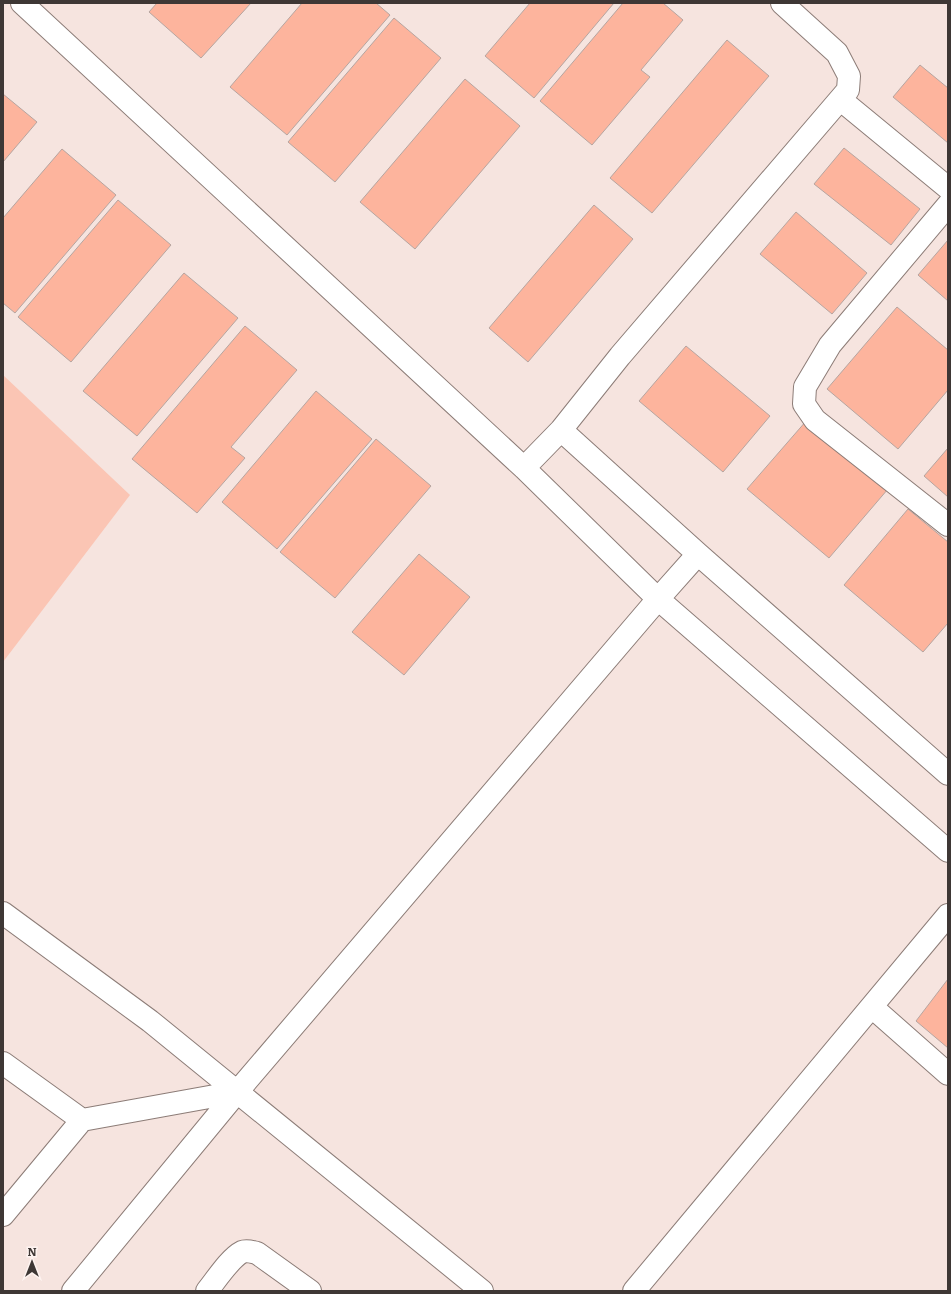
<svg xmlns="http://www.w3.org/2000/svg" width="951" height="1294" viewBox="0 0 951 1294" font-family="Literata,serif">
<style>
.green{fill:#fbc5b4}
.building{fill:#fdb49d;stroke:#b6a5a0}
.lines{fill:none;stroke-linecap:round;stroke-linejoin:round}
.minor-casing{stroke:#8c7c77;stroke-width:24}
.minor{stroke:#fff;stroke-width:22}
</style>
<rect width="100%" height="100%" fill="#f6e4df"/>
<path class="green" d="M3,375L130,495L3,662Z"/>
<path class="building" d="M157,3H251L201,58L149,12Z
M302,3H376L390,15L287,135L230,87Z
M530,3H614L534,98L485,56Z
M623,3H663L683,20L641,70L650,77L592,145L540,101Z
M394,18L441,58L335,182L288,142Z
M727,40L769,76L652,213L610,178Z
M920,65L948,88V143L893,97Z
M465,79L520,126L415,249L360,202Z
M3,94L37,122L3,162Z
M844,148L920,209L891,245L814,184Z
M62,149L116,195L15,313L3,303V218Z
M118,200L171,245L71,362L18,317Z
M594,205L633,239L528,362L489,328Z
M796,212L867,273L832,314L760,254Z
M948,240V301L918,275Z
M184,273L238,318L137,436L83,391Z
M897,307L948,350V390L898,449L827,389Z
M245,326L297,370L231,447L245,458L197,513L132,459Z
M686,346L770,416L723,472L639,401Z
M316,391L372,439L277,549L222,502Z
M807,420L888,489L829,558L747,489Z
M376,439L431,486L335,598L280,552Z
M948,448V497L924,476Z
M908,509L948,542V623L923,652L844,585Z
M419,554L470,597L404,675L352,632Z
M948,979V1048L916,1021Z"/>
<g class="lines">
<g class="minor-casing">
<path id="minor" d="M22,3L524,468L658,599L948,851
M841,100L948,188
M948,205L830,345L805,387L804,404L815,420L948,525
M561,430L698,554L948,774
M524,468L561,430L620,356L848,90L849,76L837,53L782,3
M3,913L150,1021L482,1291
M872,1007L948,1074
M3,1063L82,1120L237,1092
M3,1215L82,1120
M73,1291L237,1092L658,599L698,554
M207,1291C216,1280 230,1258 242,1252C247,1250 252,1252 257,1253L310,1291
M634,1291L948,915"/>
</g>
<use href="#minor" class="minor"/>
</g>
<rect width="951" height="1294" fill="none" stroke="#3e3735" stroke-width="8"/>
<g transform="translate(32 1262)" stroke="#fef3f0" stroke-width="3" paint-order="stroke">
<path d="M0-3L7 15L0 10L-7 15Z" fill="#3e3735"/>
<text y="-6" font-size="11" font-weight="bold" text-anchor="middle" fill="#3e3735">N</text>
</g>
</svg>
